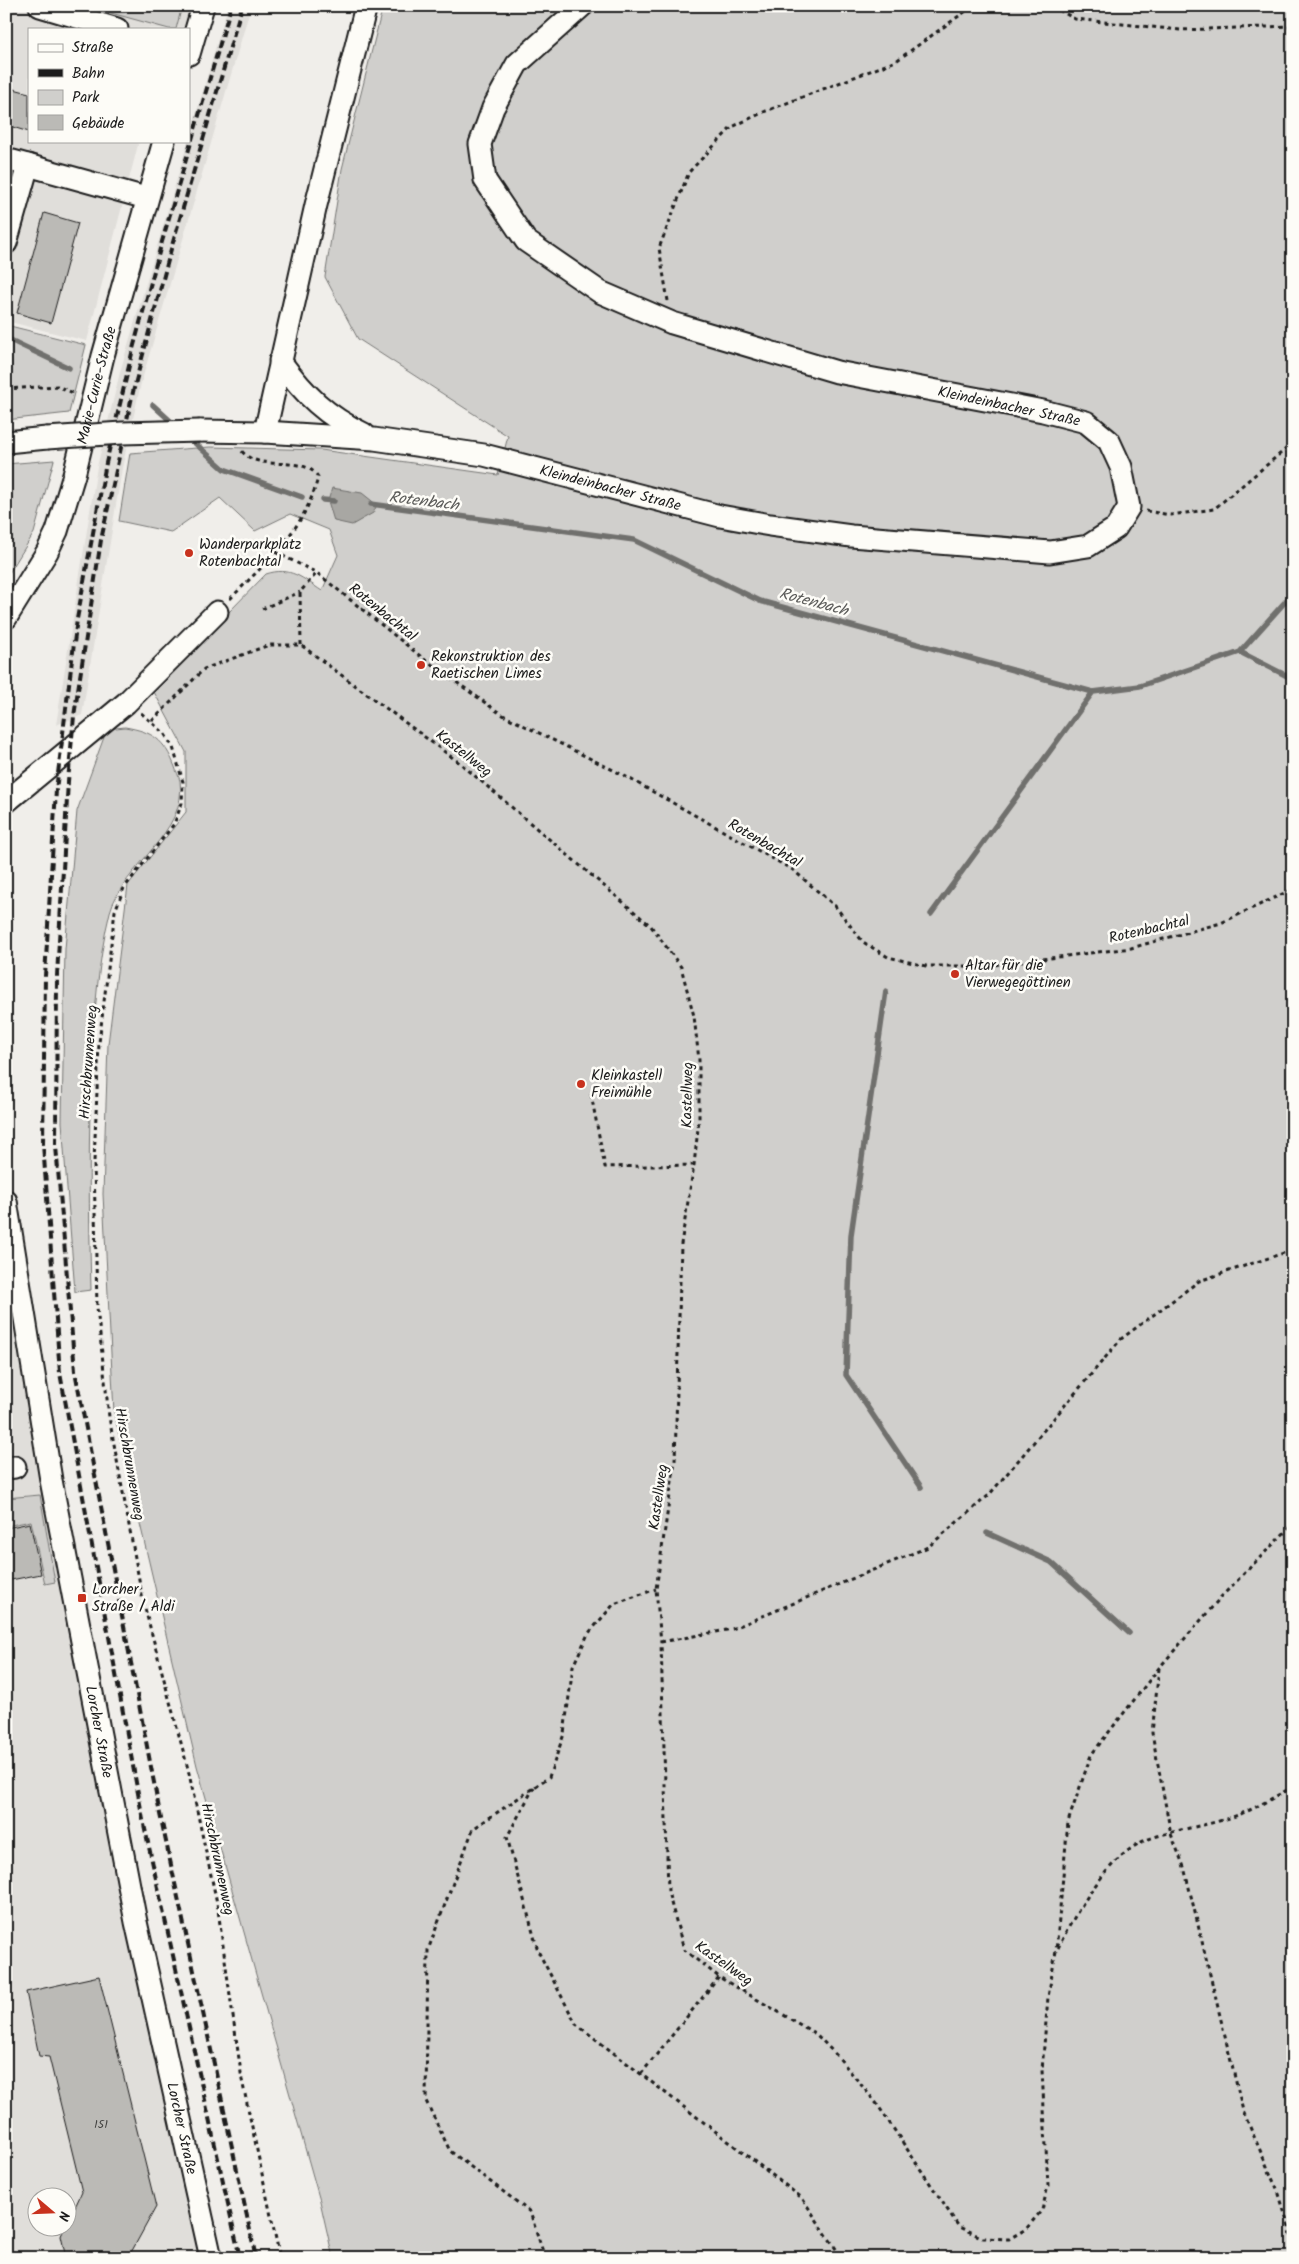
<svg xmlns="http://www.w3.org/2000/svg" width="1299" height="2264" viewBox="0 0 1299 2264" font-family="Kalam,sans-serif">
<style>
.built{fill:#e0deda;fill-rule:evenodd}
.green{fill:#d0cfcc;stroke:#767674}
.water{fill:#a8a7a3;stroke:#706f6d}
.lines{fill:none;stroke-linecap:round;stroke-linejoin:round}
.stream{stroke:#706f6d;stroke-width:5.5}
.building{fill:#bbbab6;stroke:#1c1c1c}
.minor-casing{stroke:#1c1c1c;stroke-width:25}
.path{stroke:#1c1c1c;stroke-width:3;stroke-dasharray:4 4;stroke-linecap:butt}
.minor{stroke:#fdfcf7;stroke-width:21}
.rail{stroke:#1c1c1c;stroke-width:4;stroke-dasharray:8 4;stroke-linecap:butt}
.minor-bridge-casing{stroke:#1c1c1c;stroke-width:25;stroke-linecap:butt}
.minor-bridge{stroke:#fdfcf7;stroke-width:21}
.poi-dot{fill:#c8321e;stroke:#fdfcf7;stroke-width:2}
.labels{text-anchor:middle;stroke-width:5;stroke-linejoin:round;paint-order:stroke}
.number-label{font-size:12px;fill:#444442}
.street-label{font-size:15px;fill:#1c1c1c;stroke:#fdfcf7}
.poi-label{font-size:15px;fill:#1c1c1c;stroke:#fdfcf7;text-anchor:start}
.water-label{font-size:16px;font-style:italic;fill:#5b5b59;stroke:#fdfcf7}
</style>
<rect width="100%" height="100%" fill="#f0eeea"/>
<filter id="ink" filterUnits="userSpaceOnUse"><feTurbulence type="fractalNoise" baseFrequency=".02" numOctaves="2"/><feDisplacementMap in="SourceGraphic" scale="10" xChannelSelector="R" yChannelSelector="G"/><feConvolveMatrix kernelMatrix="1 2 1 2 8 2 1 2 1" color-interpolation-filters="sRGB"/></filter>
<g filter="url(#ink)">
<path class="built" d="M6,6H212L189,29H29V141H139L87,341L6,321Z
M228,6H251L141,383L122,468L82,715L56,725L97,467L120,372Z
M6,1290L88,1736L203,2258H6ZM38,2196H68V2226H38Z"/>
<path class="green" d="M86,6H182L176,29H169Z
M383,6H1293V2258H333L320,2201L197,1766L114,1413L103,1194L108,1044L128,885L186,812V752L153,690L266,574C291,566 302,578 322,591L338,555L329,530L290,514L255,531L220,498L171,532L119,521L130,453L210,447L321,450L498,475L508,436L358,339L325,277L342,169Z
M6,325L86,345L69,413L6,420Z
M54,460L34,533L6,578V464Z
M125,727C153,732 164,739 175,767C176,771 179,776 180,781C188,832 122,867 110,912C98,960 95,1009 92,1058C88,1136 89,1213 91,1290L75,1292L62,1122L65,949L77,811L107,729Z
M40,1495L55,1582L45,1584L31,1521L6,1526V1498Z"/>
<path class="water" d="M332,488L362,493L377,505L373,513L352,525L334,521L328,501Z"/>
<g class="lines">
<path class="stream" d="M6,338L69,368
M153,405L176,426
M188,437L224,469L302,497
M323,500L334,501
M371,504L634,540L760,601L1093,692L1140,686L1240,652L1293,679
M1240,652L1293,593
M931,914L1093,692
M886,991L851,1235L846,1375L921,1487
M987,1533L1051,1562L1129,1633"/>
</g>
<path class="building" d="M6,87L29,93V132L6,125Z
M44,213L78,223L51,323L17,313Z
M30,1523L41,1574L6,1581V1528Z
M99,1976L156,2207L128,2258H66L61,2236L65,2226H68V2222L82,2192L49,2057L39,2056L26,1992Z"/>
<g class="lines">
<g class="minor-casing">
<g id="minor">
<path d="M40,6L117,29"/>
<path d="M189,54L203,6"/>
<path d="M6,159L146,198"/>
<path d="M6,243L28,165"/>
<path d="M280,361C305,395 326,416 364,434"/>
<path id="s1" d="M200,431L265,432L374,439L484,455L720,516L770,525L851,536L1050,552L1088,546L1116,528L1129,507L1121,467L1109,441L1086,422L1043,411L837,372L672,323L600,292L526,241L485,180L480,144L493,108L517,64L582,6"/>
<path d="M265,432L316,205L366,6"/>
<path d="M6,442L47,438"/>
<path id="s2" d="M6,618L47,552L57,531L74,475L103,356L164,141"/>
<path d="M6,802L126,703L217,612"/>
<path id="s3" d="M6,1201L51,1480L136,1922L211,2258"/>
<path d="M6,1468L15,1467"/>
</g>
</g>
<path class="path" d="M1052,6L1075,19L1180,30L1293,26
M668,301L659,248L689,172L732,127L766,111L896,61L973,6
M6,389L57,386L76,394
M1146,511L1171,515L1214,509L1293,443
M275,552L317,573L424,659L501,714L621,774L793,870L835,906L863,942L888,957L926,966H985L1131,948L1221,923L1293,889
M230,599C266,562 306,529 318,477C304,453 258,474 241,450
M262,609L300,592
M301,645L300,592L317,573
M141,713L164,733L173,747L183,782L182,803L174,824L124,888L115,911L99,1043L94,1162L97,1308L109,1417L143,1601L188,1769L217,1903L242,2080L280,2258
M152,721L204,669L269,645H301L461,764L651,926L681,967L694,1016L699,1060V1119L694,1165L681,1244L675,1461L656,1589L661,1642L668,1892L684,1950L719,1977L816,2034L839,2058L877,2104L959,2227L983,2238L1009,2239L1026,2229L1042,2210L1048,2186L1042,2070L1048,1997L1056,1951L1068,1822L1091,1755L1159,1668L1222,1596L1293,1524
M591,1094L605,1167L694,1165
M661,1642L732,1629L928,1547L989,1495L1121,1339L1199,1281L1293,1250
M1159,1668L1152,1733L1171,1834L1184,1867L1243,2111L1279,2194L1293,2241
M534,1787L507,1837L538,1951L576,2024L802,2198L842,2258
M1058,1948C1075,1913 1109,1855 1146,1840C1175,1829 1209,1826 1238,1815C1257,1808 1275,1796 1293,1787
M641,2074L719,1977
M545,2258L530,2212L450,2151L426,2101L428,1950L473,1829L549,1777L564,1734L573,1666L588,1634L614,1604L656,1589"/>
<use href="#minor" class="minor"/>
<path class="rail" d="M231,6L161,245L133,349L106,463L77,619L56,790L45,976L43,1144L60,1373L143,1820L240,2258
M242,6L171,249L133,392L101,540L74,716L68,781L57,976L56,1146L75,1371L160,1814L256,2258"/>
<g class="minor-bridge-casing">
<path id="minor-bridge" d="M47,438L122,433L200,431"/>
</g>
<use href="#minor-bridge" class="minor-bridge"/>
</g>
</g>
<g class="poi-dot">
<circle cx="189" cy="553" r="5"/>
<circle cx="421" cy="665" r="5"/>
<circle cx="955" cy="974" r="5"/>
<circle cx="581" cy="1084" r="5"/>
<rect x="77" y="1593" width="10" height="10" rx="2.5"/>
</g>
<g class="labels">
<g class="number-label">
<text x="101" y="2128">151</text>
</g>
<g class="street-label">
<text dy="5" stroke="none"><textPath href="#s2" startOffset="252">Marie-Curie-Straße</textPath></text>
<text transform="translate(1009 406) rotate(12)" y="5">Kleindeinbacher Straße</text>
<text dy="5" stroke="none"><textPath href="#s1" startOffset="416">Kleindeinbacher Straße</textPath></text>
<text transform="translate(383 612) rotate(39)" y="5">Rotenbachtal</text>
<text transform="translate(464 753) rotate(38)" y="5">Kastellweg</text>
<text transform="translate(765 843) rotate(30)" y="5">Rotenbachtal</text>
<text transform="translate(1149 929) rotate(-13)" y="5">Rotenbachtal</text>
<text transform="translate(88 1062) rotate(-86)" y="5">Hirschbrunnenweg</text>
<text transform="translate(687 1095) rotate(-89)" y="5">Kastellweg</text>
<text transform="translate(130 1464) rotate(80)" y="5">Hirschbrunnenweg</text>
<text transform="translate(658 1497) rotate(-82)" y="5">Kastellweg</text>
<text dy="5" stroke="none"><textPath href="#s3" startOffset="539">Lorcher Straße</textPath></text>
<text transform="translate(218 1859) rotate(78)" y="5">Hirschbrunnenweg</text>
<text transform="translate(724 1963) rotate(35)" y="5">Kastellweg</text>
<text dy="5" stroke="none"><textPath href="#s3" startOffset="944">Lorcher Straße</textPath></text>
</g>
<g class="poi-label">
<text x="199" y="549">Wanderparkplatz<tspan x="199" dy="17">Rotenbachtal</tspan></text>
<text x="431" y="661">Rekonstruktion des<tspan x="431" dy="17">Raetischen Limes</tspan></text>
<text x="965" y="970">Altar für die<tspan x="965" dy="17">Vierwegegöttinen</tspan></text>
<text x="591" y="1080">Kleinkastell<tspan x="591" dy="17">Freimühle</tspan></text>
<text x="92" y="1594">Lorcher<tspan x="92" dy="17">Straße / Aldi</tspan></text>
</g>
<g class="water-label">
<text transform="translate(424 500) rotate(7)" y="6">Rotenbach</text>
<text transform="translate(814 601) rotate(15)" y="6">Rotenbach</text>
</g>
</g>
<rect width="1299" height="2264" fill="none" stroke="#fdfcf7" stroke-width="25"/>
<rect x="12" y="12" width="1274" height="2239" fill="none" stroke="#1c1c1c" stroke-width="2" filter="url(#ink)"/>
<rect x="28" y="28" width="162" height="115" fill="#fdfcf7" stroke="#a3a29f"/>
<rect x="38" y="44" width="25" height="8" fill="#fdfcf7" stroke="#a3a29f"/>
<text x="72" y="52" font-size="15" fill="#1c1c1c">Straße</text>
<rect x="38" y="69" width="25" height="8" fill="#1c1c1c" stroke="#a3a29f"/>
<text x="72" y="78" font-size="15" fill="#1c1c1c">Bahn</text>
<rect x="38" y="90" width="25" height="15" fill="#d0cfcc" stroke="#a3a29f"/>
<text x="72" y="102" font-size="15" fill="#1c1c1c">Park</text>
<rect x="38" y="115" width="25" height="15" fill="#bbbab6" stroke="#a3a29f"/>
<text x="72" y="128" font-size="15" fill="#1c1c1c">Gebäude</text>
<g transform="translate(52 2212) rotate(109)"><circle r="24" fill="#fdfcf7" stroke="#a3a29f"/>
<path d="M0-4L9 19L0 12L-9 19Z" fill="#c8321e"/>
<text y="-8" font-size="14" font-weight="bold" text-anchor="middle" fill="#1c1c1c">N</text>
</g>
</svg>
